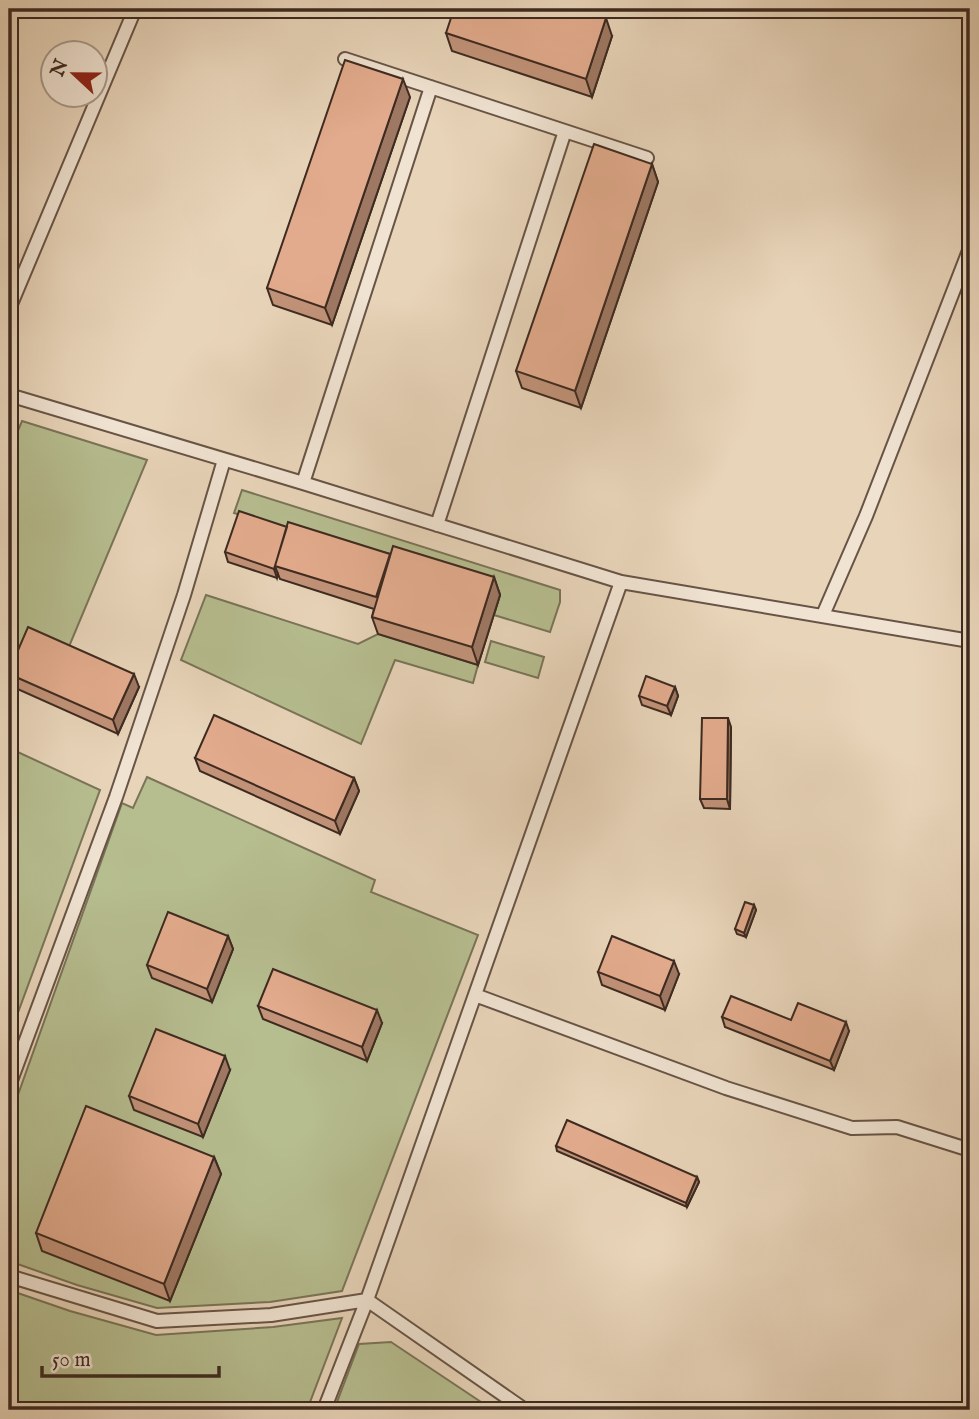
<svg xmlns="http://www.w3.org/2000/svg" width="979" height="1419" viewBox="0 0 979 1419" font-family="'IM FELL English',serif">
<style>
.green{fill:#b6bd8f;stroke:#7a7458;stroke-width:2}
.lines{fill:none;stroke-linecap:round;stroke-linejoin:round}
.service-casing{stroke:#685446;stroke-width:16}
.service{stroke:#f0e3d2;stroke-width:12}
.wall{fill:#c29379;stroke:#3d2a20;stroke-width:2}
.shaded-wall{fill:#9e7863;stroke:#3d2a20;stroke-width:2}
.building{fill:#e2ab8d;stroke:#3d2a20;stroke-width:2}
</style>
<rect width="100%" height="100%" fill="#e8d4b9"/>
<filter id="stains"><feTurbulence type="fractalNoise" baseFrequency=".00286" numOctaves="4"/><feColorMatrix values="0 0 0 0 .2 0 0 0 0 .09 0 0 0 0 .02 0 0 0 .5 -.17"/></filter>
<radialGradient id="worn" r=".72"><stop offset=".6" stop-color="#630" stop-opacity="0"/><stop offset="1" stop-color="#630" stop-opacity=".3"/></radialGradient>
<path class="green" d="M22,421L147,460L68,649L9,673V452Z
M242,490L560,590V602L550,632L494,615L500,595L499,591L234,513Z
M206,595L358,644L378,634L478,665L473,683L395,660L361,744L181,660Z
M491,641L544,657L538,678L485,662Z
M9,748L100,790L9,1037Z
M147,777L375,880L371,892L478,935L342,1291L270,1302L157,1308L77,1285L9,1261V1120L122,803L133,808Z
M9,1290L70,1311L156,1335L273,1327L342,1318L307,1410H9Z
M391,1342L493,1410H334L359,1344Z"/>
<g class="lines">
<g class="service-casing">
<path id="service" d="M345,59L647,158
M9,309L135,9
M9,395L303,483L621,582L970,641
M303,483L431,87
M437,525L565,131
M823,615L866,516L970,248
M475,995L726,1088L852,1128L897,1127L970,1150
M9,1086L116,797L184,595L224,460
M9,1276L157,1321L271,1315L367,1300L525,1410
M324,1410L367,1300L621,582"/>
</g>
<use href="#service" class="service"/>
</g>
<path class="wall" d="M446,33L612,36L592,97L452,51Z
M410,97L332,325L273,305L267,288Z
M652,164L658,182L581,408L522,388L516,371Z
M287,527L390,554L494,577L500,595L478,665L378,634L372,617L374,609L280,579L278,574L277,578L228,562L225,552Z
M9,671L139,687L118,734L13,687L9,676Z
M675,687L678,696L671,715L642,705L639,696Z
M731,727L730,809L704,808L700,799Z
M195,758L354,778L359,791L340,834L200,771Z
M754,905L756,910L746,937L737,934L735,929Z
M228,936L233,949L212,1002L152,978L147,965Z
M598,972L679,974L665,1010L602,985Z
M258,1006L382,1023L367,1061L263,1019Z
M722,1017L791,1020L849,1031L834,1070L725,1027Z
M230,1070L203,1137L134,1110L129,1096Z
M556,1146L697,1177L699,1182L687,1207L557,1151Z
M214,1157L221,1174L170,1301L42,1251L36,1233Z"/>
<path class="shaded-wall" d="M606,18L612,36L592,97L586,79Z
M403,79L410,97L332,325L325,308Z
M652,164L658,182L581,408L575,391Z
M287,527L275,566L278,574L277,578L274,569Z
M494,577L500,595L478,665L472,647Z
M134,674L139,687L118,734L113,720Z
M675,687L678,696L671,715L667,706Z
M728,718L731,727L730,809L727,799Z
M354,778L359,791L340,834L335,821Z
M754,905L756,910L746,937L744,933Z
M228,936L233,949L212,1002L207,989Z
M674,961L679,974L665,1010L660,996Z
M377,1010L382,1023L367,1061L362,1047Z
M846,1022L849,1031L834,1070L830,1061Z
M225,1056L230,1070L203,1137L198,1124Z
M214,1157L221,1174L170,1301L164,1284Z
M697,1177L699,1182L687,1207L686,1203Z"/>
<path class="building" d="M454,9H577L606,18L586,79L446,33Z
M345,60L403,79L325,308L267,288Z
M594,144L652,164L575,391L516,371Z
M239,511L287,527L274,569L225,552Z
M288,522L390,554L376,597L275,566Z
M393,546L494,577L472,647L372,617Z
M28,627L134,674L113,720L9,674V671Z
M646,676L675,687L667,706L639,696Z
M214,715L354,778L335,821L195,758Z
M702,718H728L727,799H700Z
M745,902L754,905L744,933L735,929Z
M168,912L228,936L207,989L147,965Z
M612,936L674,961L660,996L598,972Z
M273,969L377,1010L362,1047L258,1006Z
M731,996L791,1020L798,1003L846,1022L830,1061L722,1017Z
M156,1029L225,1056L198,1124L129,1096Z
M86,1106L214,1157L164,1284L36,1233Z
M567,1120L697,1177L686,1203L556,1146Z"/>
<rect width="979" height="1419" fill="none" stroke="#e8d4b9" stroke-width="35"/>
<rect x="10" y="10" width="958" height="1398" fill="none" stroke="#3d2a20" stroke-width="3.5"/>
<rect x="18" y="18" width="944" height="1384" fill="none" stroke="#3d2a20" stroke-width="2"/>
<g transform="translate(74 74) rotate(292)"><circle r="33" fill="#f0e3d2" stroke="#a8998b" stroke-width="2"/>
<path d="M0-5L12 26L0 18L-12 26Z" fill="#8f2418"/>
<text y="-10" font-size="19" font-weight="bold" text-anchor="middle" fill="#3d2a20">N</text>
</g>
<path d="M42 1366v10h177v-10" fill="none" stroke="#3d2a20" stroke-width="3.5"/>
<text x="52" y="1366" font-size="21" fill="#3d2a20" stroke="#f0e3d2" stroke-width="5" paint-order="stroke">50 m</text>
<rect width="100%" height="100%" filter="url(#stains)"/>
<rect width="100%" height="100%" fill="url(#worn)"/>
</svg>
